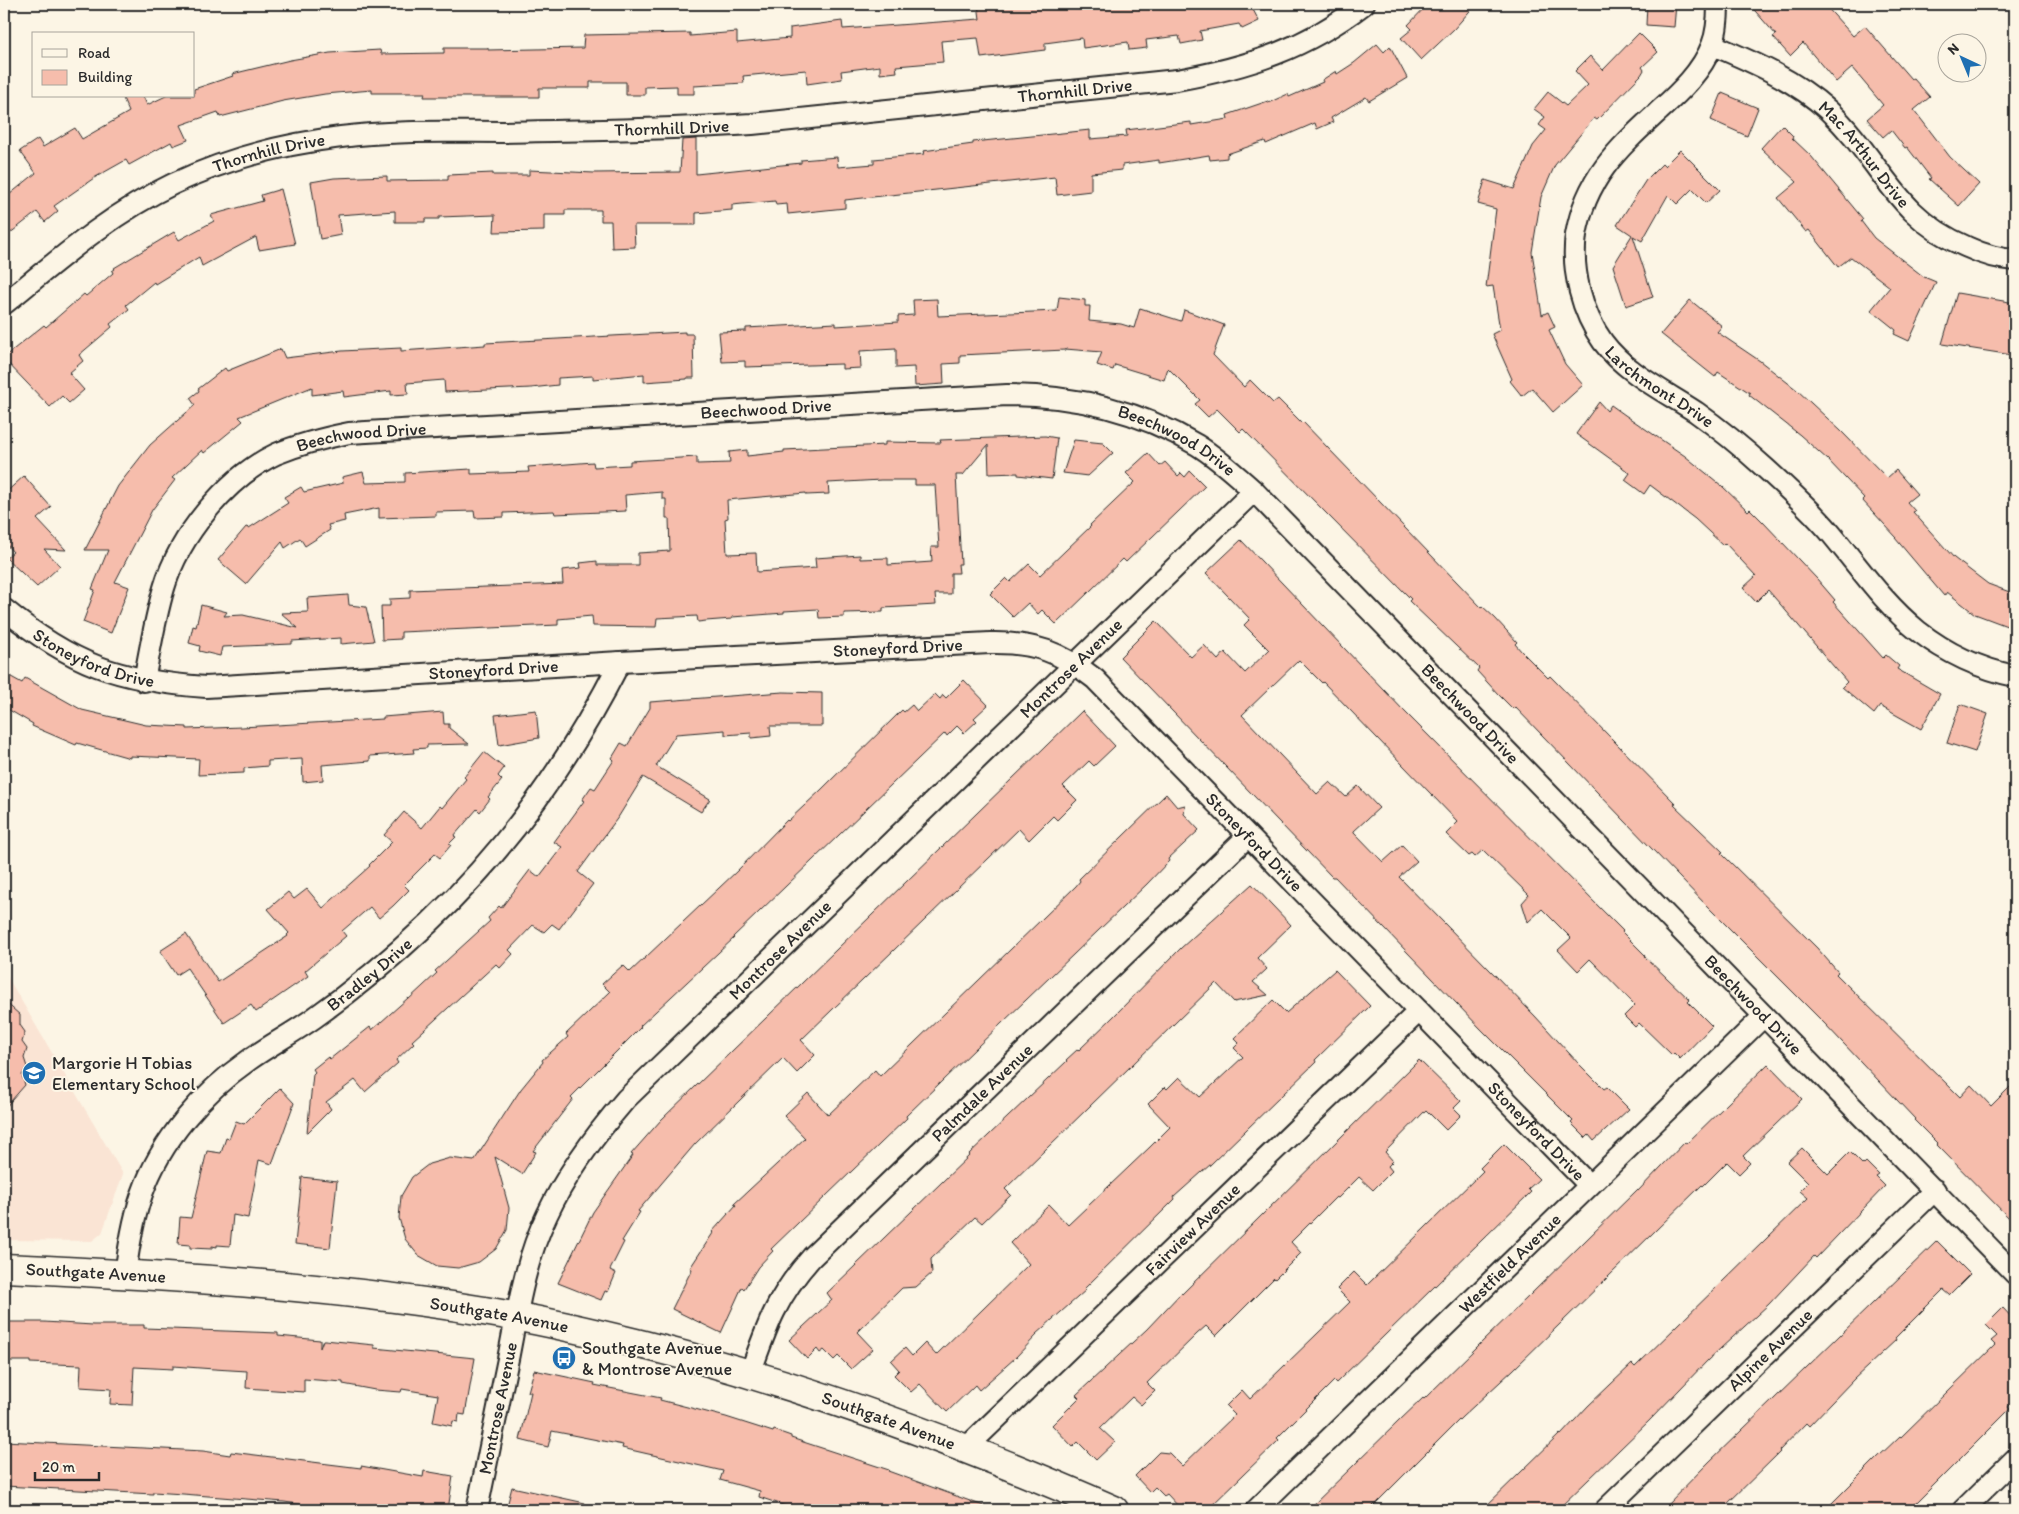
<svg xmlns="http://www.w3.org/2000/svg" width="2019" height="1514" viewBox="0 0 2019 1514" font-family="Itim,sans-serif">
<style>
.built{fill:#fae4d4}
.building{fill:#f6bdac;stroke:#2b2b2b;fill-rule:evenodd}
.lines{fill:none;stroke-linecap:round;stroke-linejoin:round}
.street-casing{stroke:#2b2b2b;stroke-width:24}
.secondary-casing{stroke:#2b2b2b;stroke-width:31}
.street{stroke:#fcf5e5;stroke-width:20}
.secondary{stroke:#fcf5e5;stroke-width:28}
.labels{text-anchor:middle;stroke-width:4;stroke-linejoin:round;paint-order:stroke}
.street-label{font-size:18px;fill:#2b2b2b;stroke:#fcf5e5}
.poi-label{font-size:18px;fill:#2b2b2b;stroke:#fcf5e5;text-anchor:start}
</style>
<rect width="100%" height="100%" fill="#fcf5e5"/>
<filter id="ink" filterUnits="userSpaceOnUse"><feTurbulence type="fractalNoise" baseFrequency=".02" numOctaves="2"/><feDisplacementMap in="SourceGraphic" scale="10" xChannelSelector="R" yChannelSelector="G"/><feConvolveMatrix kernelMatrix="1 2 1 2 8 2 1 2 1" color-interpolation-filters="sRGB"/></filter>
<g filter="url(#ink)">
<path class="built" d="M4,971L123,1174L102,1233L92,1241L4,1240Z"/>
<path class="building" d="M978,4H1250L1259,21L1242,29L1239,24L1200,31L1202,40L1181,44L1179,36L1146,40L1147,48L1129,50L1128,42L1083,48L1082,38L1045,43V50L981,58L978,38L941,41L943,62L896,66L897,72L880,74V66L841,71L842,79L807,84L806,70L743,76L744,83L694,86V94H677V86L645,87V95H626V82H590V88H539V97H424L425,93H372V90L325,94L283,101L220,117L218,112L181,125L188,140L173,146L171,142L129,165L126,160L94,178L54,206L58,211L45,222L37,212L4,238V199L36,173L20,151L38,139L43,147L75,128L82,139L129,112L122,96H143L147,105L166,96H194V89L233,76L232,74L290,60L330,53L380,50L381,54L444,53V48H488V50L583,48L584,35L690,33V36L737,32V43L790,38V28L842,21L843,29L980,19Z
M1428,4H1476L1454,29L1421,60L1401,38L1412,29L1408,25Z
M1647,4H1676L1674,27L1646,25Z
M1749,4H1824L1853,36L1865,26L1911,79L1913,78L1930,97L1914,110L1950,157L1979,184L1959,206L1929,179L1931,178L1907,147L1905,148L1891,130L1883,137L1867,119L1883,105L1852,68L1836,82L1803,43L1790,56L1773,37L1776,35Z
M1639,33L1658,52L1642,67L1644,70L1641,75L1597,120L1594,118L1555,165L1541,197L1532,252L1542,315L1548,312L1555,327L1549,330L1565,364L1583,385L1553,412L1532,388L1522,396L1510,381L1512,379L1492,334L1500,330L1493,286L1486,287L1496,209L1478,204L1485,180L1514,189L1533,146L1546,130L1539,125L1545,117L1534,109L1548,92L1566,106L1588,85L1575,71L1590,56L1603,70Z
M1377,44L1384,52L1390,46L1407,78L1369,101L1366,97L1331,118L1333,122L1317,129L1315,123L1266,144L1265,141L1227,154V158L1210,160L1209,155L1159,163V160L1122,165V170L1091,173V191L1057,195L1055,177L845,200V208L788,214L787,204L776,205L775,201L732,205V210L696,213V225H634L635,247L612,248L611,221H601V210H565V215H544V231L494,232L495,215L439,217V219H425V222H395V211L338,215L341,235L320,239L311,182L334,178L387,176V181L448,180V175L493,173V175H529V170L594,173L680,172L682,140L696,139V174L801,163V160L837,157L838,167L874,164V159L924,154L923,151L973,144V142L1062,133L1090,130V139L1127,136L1126,130L1191,122V125L1228,119L1227,115L1268,101V103L1288,94L1289,97L1323,82L1322,80L1336,71L1337,74L1354,63Z
M1722,93L1758,108L1747,136L1711,120Z
M1782,125L1793,136L1792,138L1811,156L1863,219L1861,221L1874,238L1924,277L1936,282L1909,341L1894,334L1896,330L1871,310L1890,287L1851,257L1838,267L1809,230L1806,232L1778,198L1797,182L1761,148Z
M1680,150L1720,190L1706,203L1692,189L1677,204L1668,195L1642,241L1633,236L1653,297L1626,306L1613,266L1632,235L1617,225L1646,180L1662,164L1664,166Z
M281,189L295,244L259,250L256,237L202,266L199,257L155,284L154,282L126,305L129,309L110,324L112,327L79,355L83,361L69,373L84,390L69,403L62,396L50,407L4,359V357L44,325L46,327L84,294L86,296L113,273L112,271L115,269L114,268L174,232L179,240L214,221L211,215L263,201L261,195Z
M1957,293L2015,303V338L2012,355L1942,344Z
M1059,297L1085,300V306H1090L1089,321L1121,324L1134,328L1140,308L1181,321L1184,310L1224,325L1213,355L1244,387L1250,380L1273,403L1278,399L1302,423L1303,422L1481,607L1482,606L1495,618L1517,642L1515,644L1522,652L1548,678L1550,676L1676,804L1674,805L1723,852L1721,853L1817,948L1838,972L1836,974L1960,1097L1971,1085L1991,1106L2015,1082V1224L1937,1145L1938,1144L1914,1120L1915,1119L1825,1024L1707,906L1515,707L1513,709L1498,694L1477,671L1479,668L1409,601L1411,599L1243,429L1240,432L1217,409L1208,417L1195,404L1200,400L1168,368L1164,380L1115,365L1113,370L1097,365L1102,352L1065,349V350L960,355V363L943,364L944,384L915,386L914,367L896,368V349L860,351L861,368L842,369V364L745,367V361L722,362L719,332L746,331V328L836,323V326L898,322V316L914,315L913,300L937,299L938,316L1057,311Z
M1690,300L1722,326L1717,332L1760,361L1797,390L1841,431L1887,478L1896,470L1917,494L1907,502L1915,511L1913,512L1954,558L1988,584L2015,594V629L1975,614L1947,592L1944,596L1895,538L1896,537L1862,500L1864,498L1828,460L1800,435L1749,395L1750,393L1718,372L1715,377L1661,334Z
M685,332V334H693L694,378H687V379L644,382V374L593,379V376L558,378V385L531,388L445,392L444,380L407,383L408,394L391,395V391L344,397L343,391L312,395V387L239,417L243,421L204,453L202,450L172,478L175,480L152,510L115,582L129,587L111,633L83,622L95,590L92,589L108,550H85L118,486L150,445L195,405L190,398L199,391L198,389L225,368L227,371L281,349L285,358L342,351L401,348V351L485,345V343Z
M1599,402L1607,411L1611,405L1625,415L1685,456L1722,486L1748,511L1750,509L1763,522L1817,579L1835,600L1833,602L1883,658L1886,655L1899,666L1897,669L1940,694L1921,729L1880,706L1874,714L1842,687L1847,682L1768,590L1756,602L1743,588L1756,576L1725,543L1723,545L1695,519L1650,485L1644,494L1625,480L1630,473L1576,434Z
M1045,436L1057,438L1052,479L1018,475V473L989,474L988,445L963,475H956L961,564H958L959,573H951V594H935L936,605L883,608V612L844,613V617L819,618L818,609L784,611V613L732,617V619L706,621L698,622L697,616L657,618L656,627L593,626L592,616L558,619V625L401,632V639L382,640L381,606H390V599L410,598V590L563,584L562,570L581,568L580,563L597,561V565H638V553L670,551L669,518H666V499H662V492L625,495L626,511L555,514L554,511L504,513V517L475,518L474,511L436,512V516L379,518V508L344,515L345,521L328,525L330,530L305,546L300,538L285,548L282,542L246,584L218,560L246,527L249,528L288,503L284,497L301,487L304,492L343,483L342,477L363,472L366,483L405,482V473L471,469V474L529,472L528,467L593,462L594,467L630,465V461L697,457V464L730,463L729,452L747,450V456L784,452V450L885,445V442L941,443L940,440ZM881,480H915V485H935L939,547H931L932,562L888,565V558L860,559V555L815,558L816,568L757,572L756,553L727,554L725,519L728,518L727,500L806,493V495L829,494L828,483Z
M1074,440L1103,443L1113,453L1088,476L1063,473Z
M1148,453L1160,466L1165,462L1178,476L1181,473L1185,477L1190,471L1205,486L1126,562L1123,559L1056,624L1042,610L1038,614L1028,603L1013,617L990,594L1006,578L1010,582L1029,564L1040,575L1091,526L1090,525L1135,482L1126,473Z
M24,476L51,507L37,519L66,550L44,549L60,566L37,587L6,558L13,552L4,542V494Z
M1241,540L1405,712L1623,931L1622,932L1645,955L1644,956L1690,1000L1688,1002L1712,1026L1680,1059L1674,1053L1672,1055L1639,1023L1635,1027L1624,1016L1635,1005L1590,959L1578,971L1558,950L1571,938L1542,909L1528,922L1522,903L1529,895L1483,850L1475,857L1472,854L1469,856L1446,834L1458,822L1323,682L1322,683L1299,660L1242,715L1317,794L1330,782L1346,797L1358,786L1379,808L1354,831V832L1383,862L1402,845L1417,861L1399,877L1535,1016L1579,1064L1604,1089L1607,1087L1629,1109L1594,1141L1589,1135L1586,1138L1571,1123L1573,1121L1481,1029L1335,877H1332L1120,657L1156,621L1191,657L1204,645L1218,660L1225,652L1245,673L1269,650L1244,625L1250,619L1206,573Z
M348,595L349,605L366,607L374,641L341,644V638L292,641V644L222,647L220,656L199,651L200,646L189,643L193,626L196,627L201,605L227,612L224,616L243,615L298,628L281,613L308,612L307,598Z
M4,673L22,683L25,678L82,710L146,725L187,727V729L242,727L383,719V717L443,712L444,724H449V728L469,744L427,745V748L413,749L414,753L370,756V761L322,765L323,780L303,782L302,759L268,761V766L244,768V773L198,775L199,759L130,756V758L77,743L76,745L32,726L33,724L4,707Z
M964,680L988,705L974,718L977,721L964,733L957,726L947,736L945,733L733,937L734,938L640,1026L641,1027L571,1097L573,1099L533,1151L536,1152L522,1174L495,1157L509,1208L507,1230L496,1249L479,1262L458,1268L437,1266L418,1255L405,1239L399,1218L401,1196L412,1177L429,1164L450,1158L474,1161L521,1089L543,1062L542,1060L568,1037L566,1034L610,992L602,984L623,965L630,972L646,957L737,871L787,820L788,821L821,790L902,710L904,712L912,705L917,711L935,694L940,699L943,695L946,698Z
M783,692L822,693V726H770L771,736L751,738V733L725,735V730L676,734L656,766L710,799L701,812L643,777L619,816L578,872L593,884L559,929L552,924L544,932L533,925L509,950L513,954L500,968L496,964L412,1041L414,1043L396,1060L398,1063L365,1092L355,1080L326,1102L331,1109L307,1133L313,1074L315,1072L313,1069L328,1057L330,1059L370,1027L372,1030L408,998L409,999L437,973L435,971L490,921L488,918L499,906L501,908L530,870L539,877L562,847L554,842L584,801L582,800L591,787L595,789L614,760L612,758L621,743L627,746L650,708V702Z
M1960,704L1988,714L1975,752L1947,743Z
M536,710L539,738L499,745L495,715Z
M1082,711L1115,746L1094,766L1089,761L1063,786L1077,800L1057,820L1053,816L1029,840L1019,829L801,1040L815,1055L797,1073L783,1058L695,1144L638,1211L640,1212L622,1241L624,1242L610,1270L616,1273L608,1292L605,1291L601,1300L558,1283L593,1212L633,1155L631,1154L661,1120Z
M484,752L504,768L498,776L502,780L488,797L490,799L480,812L477,809L454,836L456,837L449,844L451,845L440,858L435,854L404,885L409,890L393,906L379,918L370,907L342,931L346,936L305,971L308,976L256,1012L251,1005L224,1023L187,968L176,975L160,951L186,934L218,982L288,936L287,935L289,933L268,909L288,892L294,899L307,889L323,908L370,866L369,865L392,842L384,835L404,812L422,828L440,806L442,808L466,779L464,777Z
M1166,794L1177,807L1185,805L1184,814L1199,830L1168,859L1169,861L1147,884L977,1047L906,1116L907,1118L771,1249L773,1251L758,1267L744,1289L742,1287L721,1333L672,1309L692,1269L690,1268L713,1233L712,1232L736,1205L734,1204L805,1138L784,1116L808,1093L828,1115L875,1070L880,1076L1076,886L1080,881L1079,879Z
M1252,884L1291,925L1257,958L1267,969L1253,982L1268,995L1234,1002L1216,983L1005,1189L1011,1195L982,1223L975,1217L931,1259L932,1273L916,1287L902,1288L857,1332L873,1349L851,1369L838,1356L834,1360L824,1350L820,1353L817,1349L807,1359L789,1340L832,1300L827,1293L970,1155L969,1154L1067,1061L1066,1060L1078,1049L1079,1050L1113,1017L1181,948Z
M1335,970L1370,1006L1315,1060L1316,1062L1211,1164L1174,1197L1175,1199L1084,1289L1086,1290L1036,1334L1037,1335L1015,1358L979,1390L975,1385L947,1412L920,1384L911,1392L894,1375L899,1370L891,1361L905,1348L912,1356L925,1343L936,1355L1029,1264L1010,1243L1049,1205L1068,1225L1150,1147L1170,1127L1148,1104L1165,1087L1167,1089L1179,1077L1200,1097L1243,1057L1234,1048L1239,1043L1234,1038L1273,1000L1286,1013Z
M4,1001L20,1015V1025L25,1032L22,1042L27,1049L24,1058L27,1067L22,1075L25,1085L4,1109Z
M1419,1060L1461,1101L1454,1108L1461,1115L1446,1130L1426,1110L1385,1152L1393,1161L1388,1166L1392,1171L1373,1190L1359,1177L1338,1198L1336,1197L1291,1242L1301,1253L1275,1279L1274,1278L1216,1336L1206,1326L1197,1334L1147,1383L1155,1391L1141,1405L1132,1397L1100,1428L1115,1442L1096,1460L1078,1442L1073,1447L1052,1425L1079,1398L1076,1395L1147,1329L1181,1293L1182,1294Z
M1768,1064L1802,1099L1743,1156L1750,1163L1739,1174L1727,1162L1703,1186L1702,1185L1513,1370L1462,1417L1369,1510H1308L1399,1421L1423,1398L1424,1399L1637,1190L1638,1191L1685,1142L1686,1144Z
M280,1088L294,1103L272,1164L259,1160L248,1218L233,1215L230,1246L217,1245V1247L212,1246V1249L190,1248V1245L178,1244L180,1217L191,1218L207,1151L221,1153L226,1138L229,1139L236,1121L244,1124Z
M1504,1144L1539,1179L1528,1189L1531,1192L1336,1383L1334,1381L1277,1438L1279,1440L1207,1510H1192L1184,1503L1179,1507L1167,1494L1164,1496L1155,1487L1150,1492L1135,1476L1159,1452L1169,1453L1182,1466L1235,1415L1226,1406L1242,1390L1250,1399L1350,1302L1337,1289L1354,1272L1367,1285L1483,1171L1480,1168Z
M1802,1148L1828,1174L1850,1152L1863,1165L1866,1162L1879,1175L1876,1177L1885,1186L1816,1258L1814,1256L1769,1304L1708,1360L1650,1420L1557,1510H1482L1560,1434L1561,1435L1588,1406L1632,1364L1635,1367L1808,1198L1800,1191L1808,1183L1787,1162Z
M302,1177L337,1181L330,1248L295,1244Z
M1937,1241L1970,1274L1949,1295L1943,1290L1895,1338L1896,1340L1854,1379L1809,1426L1806,1423L1779,1451L1780,1452L1721,1510H1662L1709,1462Z
M2003,1308L2014,1320L2015,1318V1400L2008,1407L2010,1409L1909,1510H1825L1877,1458L1900,1436L1901,1437L1995,1345L1991,1341L1997,1336L1986,1325Z
M4,1322H44L93,1325H144V1328L278,1333V1336L320,1340V1348L323,1340H325L374,1345V1348L475,1358L465,1415L459,1414L458,1422L453,1421L452,1426L433,1422L438,1395L402,1389L401,1392L375,1390L343,1384V1382L304,1379V1392L246,1388L247,1371L214,1369L173,1366V1369L134,1367L132,1405L110,1404L111,1389L80,1387L81,1365L30,1363V1361H4Z
M534,1370L595,1383L594,1385L661,1398L660,1400L726,1417L773,1432L774,1430L791,1436V1438L889,1470L888,1471L989,1508L988,1510H798L759,1497L760,1491L720,1480L723,1471L622,1448L623,1445L552,1431L548,1447L520,1440L531,1392H528Z
M4,1441L203,1451L230,1455L231,1452L361,1468V1466L423,1477L424,1471L453,1476L448,1510H342L284,1502L183,1494L153,1492V1494L4,1486Z
M512,1487L585,1503L584,1510H506Z"/>
<g class="lines">
<g class="street-casing">
<g id="street">
<path id="s1" d="M1718,4C1718,17 1717,33 1712,45C1702,71 1680,92 1660,110C1619,148 1586,177 1576,235C1571,271 1582,313 1603,342C1626,373 1664,391 1696,412C1720,429 1743,448 1765,468C1787,488 1809,508 1828,530C1857,564 1883,603 1918,631C1946,653 1981,669 2015,676"/>
<path id="s2" d="M1713,45C1753,62 1795,80 1828,110C1881,159 1894,217 1967,247C1982,254 1999,259 2015,260"/>
<path id="s3" d="M4,304C57,261 110,214 173,184C226,159 283,144 341,137C391,130 450,132 501,132C585,130 668,130 752,124L1177,80C1249,67 1305,49 1364,4"/>
<path id="s4" d="M4,609C71,664 119,681 206,687L620,662L990,643C1034,642 1061,652 1095,679L1589,1185"/>
<path id="s5" d="M144,681C150,650 155,618 164,588C179,536 227,477 276,454C300,444 324,438 349,433L1007,395C1076,395 1138,410 1197,445C1218,458 1236,475 1254,491L2015,1274"/>
<path id="s6" d="M125,1274C129,1247 133,1220 142,1194C161,1140 202,1093 249,1060C270,1045 293,1033 314,1018C355,989 393,957 429,923C510,846 570,760 620,662"/>
<path id="s7" d="M750,1374C767,1325 777,1296 812,1257L1248,836"/>
<path id="s8" d="M966,1448L1419,1011"/>
<path id="s9" d="M477,1510C488,1458 498,1406 509,1354C518,1307 526,1258 547,1215C567,1172 595,1135 626,1099L1254,491"/>
<path id="s10" d="M1256,1510L1764,1016"/>
<path id="s11" d="M1605,1510L1935,1190"/>
<path d="M1963,1510L2015,1459"/>
</g>
</g>
<g class="secondary-casing">
<g id="secondary">
<path id="s12" d="M4,1268C175,1276 345,1286 513,1316C559,1324 603,1335 648,1346C808,1386 963,1444 1114,1510"/>
</g>
</g>
<use href="#street" class="street"/>
<use href="#secondary" class="secondary"/>
</g>
</g>
<defs>
<g id="school-disc" transform="scale(1.25)"><circle r="9.5" fill="#1f6fb2" stroke="#fcf5e5"/><path d="M0-5L7-2L0 1L-7-2ZM-4 1L0 2.5L4 1V4Q0 6-4 4Z" fill="#fff"/></g>
<g id="bus-disc" transform="scale(1.25)"><circle r="9.5" fill="#1f6fb2" stroke="#fcf5e5"/><path d="M-5-6H5V4H4V6H2V4H-2V6H-4V4H-5ZM-3.5-4V0h7V-4ZM-3.5 1.2v1.5H-2V1.2ZM2 1.2v1.5H3.5V1.2Z" fill="#fff"/></g>
</defs>
<g fill-rule="evenodd">
<use href="#school-disc" x="34" y="1073"/>
<use href="#bus-disc" x="564" y="1358"/>
</g>
<g class="labels">
<g class="street-label">
<text dy="6" stroke="none"><textPath href="#s3" startOffset="1119">Thornhill Drive</textPath></text>
<text dy="6" stroke="none"><textPath href="#s3" startOffset="714">Thornhill Drive</textPath></text>
<text dy="6" stroke="none"><textPath href="#s3" startOffset="309">Thornhill Drive</textPath></text>
<text dy="6" stroke="none"><textPath href="#s2" startOffset="190">Mac Arthur Drive</textPath></text>
<text dy="6" stroke="none"><textPath href="#s1" startOffset="465">Larchmont Drive</textPath></text>
<text dy="6" stroke="none"><textPath href="#s5" startOffset="768">Beechwood Drive</textPath></text>
<text dy="6" stroke="none"><textPath href="#s5" startOffset="362">Beechwood Drive</textPath></text>
<text dy="6" stroke="none"><textPath href="#s5" startOffset="1188">Beechwood Drive</textPath></text>
<text dy="6" stroke="none"><textPath href="#s4" startOffset="914">Stoneyford Drive</textPath></text>
<text dy="6" stroke="none"><textPath href="#s4" startOffset="104">Stoneyford Drive</textPath></text>
<text dy="6" stroke="none"><textPath href="#s9" startOffset="1064">Montrose Avenue</textPath></text>
<text dy="6" stroke="none"><textPath href="#s4" startOffset="509">Stoneyford Drive</textPath></text>
<text dy="6" stroke="none"><textPath href="#s5" startOffset="1592">Beechwood Drive</textPath></text>
<text dy="6" stroke="none"><textPath href="#s4" startOffset="1348">Stoneyford Drive</textPath></text>
<text dy="6" stroke="none"><textPath href="#s9" startOffset="659">Montrose Avenue</textPath></text>
<text dy="6" stroke="none"><textPath href="#s6" startOffset="404">Bradley Drive</textPath></text>
<text dy="6" stroke="none"><textPath href="#s5" startOffset="1998">Beechwood Drive</textPath></text>
<text dy="6" stroke="none"><textPath href="#s7" startOffset="370">Palmdale Avenue</textPath></text>
<text dy="6" stroke="none"><textPath href="#s4" startOffset="1752">Stoneyford Drive</textPath></text>
<text dy="6" stroke="none"><textPath href="#s8" startOffset="315">Fairview Avenue</textPath></text>
<text dy="6" stroke="none"><textPath href="#s10" startOffset="354">Westfield Avenue</textPath></text>
<text dy="6" stroke="none"><textPath href="#s12" startOffset="92">Southgate Avenue</textPath></text>
<text dy="6" stroke="none"><textPath href="#s12" startOffset="498">Southgate Avenue</textPath></text>
<text dy="6" stroke="none"><textPath href="#s11" startOffset="230">Alpine Avenue</textPath></text>
<text dy="6" stroke="none"><textPath href="#s9" startOffset="104">Montrose Avenue</textPath></text>
<text dy="6" stroke="none"><textPath href="#s12" startOffset="902">Southgate Avenue</textPath></text>
</g>
<g class="poi-label">
<text x="52" y="1069">Margorie H Tobias<tspan x="52" dy="21">Elementary School</tspan></text>
<text x="582" y="1354">Southgate Avenue<tspan x="582" dy="21">&amp; Montrose Avenue</tspan></text>
</g>
</g>
<rect width="2019" height="1514" fill="none" stroke="#fcf5e5" stroke-width="20"/>
<rect x="10" y="10" width="1999" height="1494" fill="none" stroke="#2b2b2b" stroke-width="2" filter="url(#ink)"/>
<rect x="32" y="32" width="162" height="65" fill="#fcf5e5" stroke="#a8a49b"/>
<rect x="42" y="49" width="25" height="8" fill="#fcf5e5" stroke="#a8a49b"/>
<text x="78" y="58" font-size="15" fill="#2b2b2b">Road</text>
<rect x="42" y="70" width="25" height="15" fill="#f6bdac" stroke="#a8a49b"/>
<text x="78" y="82" font-size="15" fill="#2b2b2b">Building</text>
<g transform="translate(1962 58) rotate(316)"><circle r="24" fill="#fcf5e5" stroke="#a8a49b"/>
<path d="M0-4L9 19L0 12L-9 19Z" fill="#1f6fb2"/>
<text y="-8" font-size="14" font-weight="bold" text-anchor="middle" fill="#2b2b2b">N</text>
</g>
<path d="M35 1472v8h64v-8" fill="none" stroke="#2b2b2b" stroke-width="2.5"/>
<text x="42" y="1472" font-size="15" fill="#2b2b2b" stroke="#fcf5e5" stroke-width="4" paint-order="stroke">20 m</text>
</svg>
